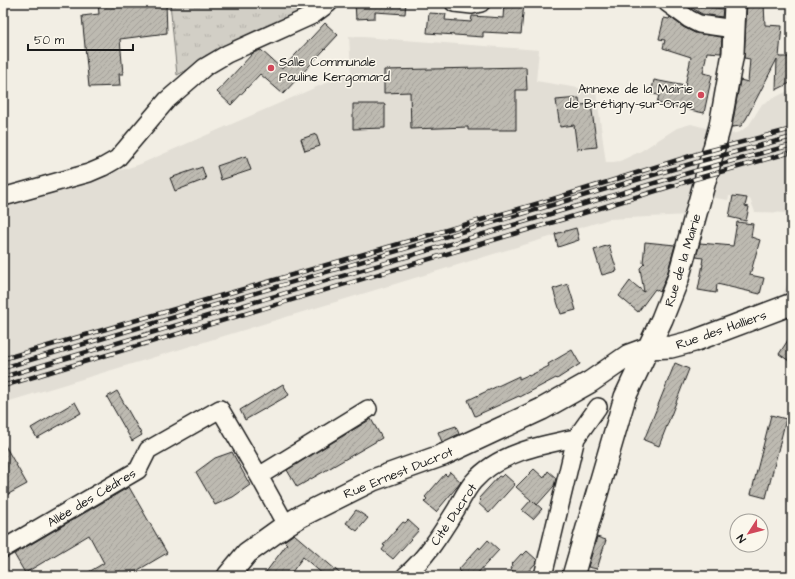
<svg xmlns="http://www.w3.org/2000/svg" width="795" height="579" viewBox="0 0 795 579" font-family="'Architects Daughter',sans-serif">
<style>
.built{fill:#e2ded5}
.grass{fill:url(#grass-tufts);stroke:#777671}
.building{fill:url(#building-hatch);stroke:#1c1c1c}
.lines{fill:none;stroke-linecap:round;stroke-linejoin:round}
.minor-casing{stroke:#1c1c1c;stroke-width:20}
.major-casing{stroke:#1c1c1c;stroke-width:24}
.minor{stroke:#fbf7ec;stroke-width:17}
.major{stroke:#fbf7ec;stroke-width:21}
.rail-casing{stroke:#1c1c1c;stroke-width:4.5}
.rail{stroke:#fbf7ec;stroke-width:3;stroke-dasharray:9;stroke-linecap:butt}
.poi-dot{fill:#d1495b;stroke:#fbf7ec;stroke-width:1.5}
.labels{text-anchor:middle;stroke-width:3;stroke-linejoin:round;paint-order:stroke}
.poi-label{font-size:13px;fill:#1c1c1c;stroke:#fbf7ec;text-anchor:start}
.street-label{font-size:13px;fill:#1c1c1c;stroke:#fbf7ec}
</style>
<defs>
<pattern id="grass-tufts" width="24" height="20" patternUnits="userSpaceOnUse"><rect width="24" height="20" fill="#d2cfc6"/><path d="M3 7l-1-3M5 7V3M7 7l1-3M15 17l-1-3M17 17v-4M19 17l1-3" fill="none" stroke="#b4b1aa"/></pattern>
<pattern id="building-hatch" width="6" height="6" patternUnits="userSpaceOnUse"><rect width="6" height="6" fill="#bdbab1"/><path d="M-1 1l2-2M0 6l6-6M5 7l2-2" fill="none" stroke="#a29f98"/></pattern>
</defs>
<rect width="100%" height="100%" fill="#f2eee4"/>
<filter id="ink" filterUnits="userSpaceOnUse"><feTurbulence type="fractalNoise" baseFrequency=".025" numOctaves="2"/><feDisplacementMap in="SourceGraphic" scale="8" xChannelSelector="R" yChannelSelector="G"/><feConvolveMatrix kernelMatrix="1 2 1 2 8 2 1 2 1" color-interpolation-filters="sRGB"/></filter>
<g filter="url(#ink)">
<path class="built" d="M349,36L539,50L536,81L596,91L606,163L620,161L641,151L677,128L691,124L710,129L709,139L740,132L749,125L762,104L792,89V213L755,212L750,199L729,196L728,200L709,197L688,215L609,219L3,403V204L138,165L351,72Z
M792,273V298L779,303Z"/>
<path class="grass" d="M170,3H320L177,75Z"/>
<path class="building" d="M98,3H127V6L150,3H166L167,33L120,39L123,74H119L120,86L89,87L82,16L99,14Z
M355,3H406L405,14L375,12V18L356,19Z
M504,3H524L521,34L483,32V37L427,33L429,13L446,14L445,20L471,22L472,16L503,18Z
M684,3H690L689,5L723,9L722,17L702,14Z
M747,3H764L765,25L782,26L779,57H792V82L776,90L777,59L746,119L741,126L732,127L740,80L748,82L750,59L744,58Z
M670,17L683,27L695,33L722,37L721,53L707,52L703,73L712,75L704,113L657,103L659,95L651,94L654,80L685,86L691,57L663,48L665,40L659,39L664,18L669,19Z
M325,23L338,35L283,94L260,74L231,105L217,92L253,53L261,50L282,69Z
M526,67L527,90H516V130H468V127L411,129L410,92L384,93V70Z
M579,98L580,105L591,104L597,147L577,149L574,125L560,127L556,100Z
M353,104H385V128L353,129Z
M316,134L320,146L305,151L301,139Z
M246,156L251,170L221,180L217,166Z
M202,167L206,179L175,191L170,178Z
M733,196L747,198L745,206L749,207L746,221L729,217Z
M737,222L753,224L751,237L760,240L750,275L764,278L760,294L717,284L716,293L698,290L703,264H702L703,258L696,257L700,243L733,246Z
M576,228L579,240L558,247L555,234Z
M645,242L675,245L667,275L660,292L655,289L638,312L619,296L630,281L644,292L640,268L645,263H643Z
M609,245L617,271L602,275L594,250Z
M568,284L576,310L561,314L553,289Z
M792,334V363L779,354Z
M572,350L580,364L557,379L556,378L520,397L519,396L475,416L468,400L519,376V379L528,375L529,376L549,366L548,364Z
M675,363L689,369L659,446L644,440Z
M283,384L289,395L245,420L240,410Z
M117,391L142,435L132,441L107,397Z
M75,402L81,413L37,438L31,428Z
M771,415L786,419L766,498L751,494Z
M371,419L382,438L297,487L287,470Z
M456,426L459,434L442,442L438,432Z
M3,442L27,484L3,497Z
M232,452L250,485L233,497L215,505L196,472L215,458Z
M534,469L544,478L548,471L556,478L554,486L537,505L533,501L542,509L533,519L522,510L531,500L516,487Z
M450,472L461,482L436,512L424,502L427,499L425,497L445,474L447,476Z
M504,474L515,484L489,513L478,503L481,500L479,498L499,476L501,477Z
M129,487L167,553L128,576H82L104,563L89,535L25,573L14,554Z
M356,510L368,518L357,531L346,523Z
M408,520L419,530L393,559L382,550L385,546L383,545L403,522L405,523Z
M294,534L343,576H325L303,557L289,576H263L287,544L284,541Z
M597,537L606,540L597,569L588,567Z
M488,540L499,550L475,576H464L458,570L479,547L480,549Z
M527,551L537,560L536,563L524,576H518L511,569L513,565L512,564L521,554L523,555Z"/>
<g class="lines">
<g class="minor-casing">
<path id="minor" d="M454,3L472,5L481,3
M667,3L689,19L699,24L734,29
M3,197L89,173L103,167L117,159L167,100L205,67L227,54L313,15L329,3
M259,476L286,525
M3,549L138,470L148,450L220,409L259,476L368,409
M405,576C427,557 442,532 457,508C462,499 467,489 473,482C498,453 540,445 576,438
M543,576L576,438L598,407"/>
</g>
<g class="major-casing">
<path id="major" d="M228,576L247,553L286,525L301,516L373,480L443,455L542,409L590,382L629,355L648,348L671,347L694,341L792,304
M573,576L625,397L662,319L678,279L720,126L733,53L735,3"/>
</g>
<use href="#minor" class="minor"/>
<use href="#major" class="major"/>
<g class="rail-casing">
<path id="rail" d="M3,359L553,199L700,153L792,129
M3,368L697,162L792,137
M3,377L695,171L792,145
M3,386L564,219L695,179L792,152"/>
</g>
<use href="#rail" class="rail"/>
</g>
</g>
<g class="poi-dot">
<circle cx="271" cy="68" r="4"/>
<circle cx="701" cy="95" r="4"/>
</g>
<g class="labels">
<g class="poi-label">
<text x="279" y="66">Salle Communale<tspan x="279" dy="15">Pauline Kergomard</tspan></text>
<text x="693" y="93" text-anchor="end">Annexe de la Mairie<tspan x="693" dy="15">de Brétigny-sur-Orge</tspan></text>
</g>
<g class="street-label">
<text transform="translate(682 260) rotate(-73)" y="5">Rue de la Mairie</text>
<text transform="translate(721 329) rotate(-19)" y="5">Rue des Halliers</text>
<text transform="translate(398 472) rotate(-22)" y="5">Rue Ernest Ducrot</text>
<text transform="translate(91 497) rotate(-31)" y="5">Allée des Cèdres</text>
<text transform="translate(453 514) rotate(-56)" y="5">Cité Ducrot</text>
</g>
</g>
<rect width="795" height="579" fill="none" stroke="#fbf7ec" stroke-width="16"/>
<rect x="8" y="8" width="779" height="563" fill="none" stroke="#1c1c1c" stroke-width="1.5" filter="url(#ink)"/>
<g transform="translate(749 533) rotate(234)"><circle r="19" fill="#fbf7ec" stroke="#a29f99"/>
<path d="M0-3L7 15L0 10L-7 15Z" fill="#d1495b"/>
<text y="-6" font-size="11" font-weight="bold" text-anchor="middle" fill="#1c1c1c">N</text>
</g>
<path d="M28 44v6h105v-6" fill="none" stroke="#1c1c1c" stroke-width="2"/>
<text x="34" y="44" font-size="12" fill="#1c1c1c" stroke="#fbf7ec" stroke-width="3" paint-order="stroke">50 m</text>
</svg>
